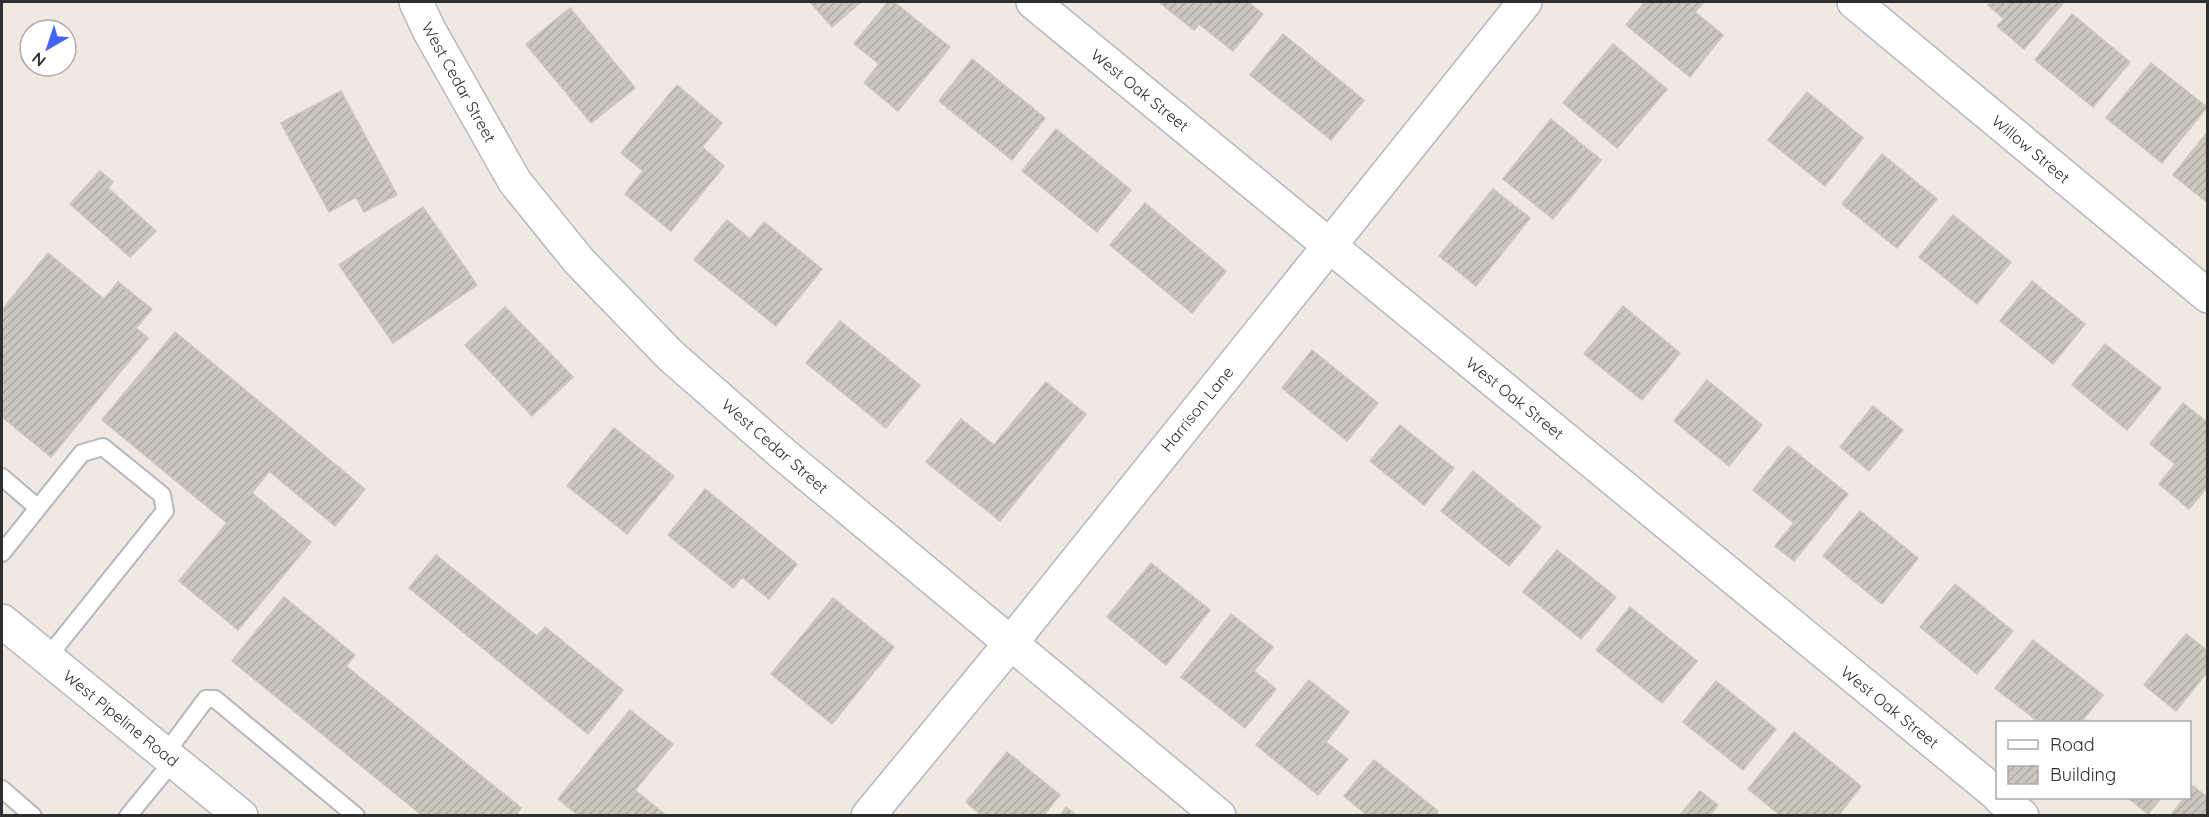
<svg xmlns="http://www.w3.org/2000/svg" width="2209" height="817" viewBox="0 0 2209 817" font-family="Quicksand,sans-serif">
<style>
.building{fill:url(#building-hatch);stroke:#cbc5ba;stroke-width:1.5}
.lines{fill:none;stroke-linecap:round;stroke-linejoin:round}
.service-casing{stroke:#b4b7c1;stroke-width:20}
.minor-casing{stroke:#b4b7c1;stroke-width:36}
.secondary-casing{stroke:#b4b7c1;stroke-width:36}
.service{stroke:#fff;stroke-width:16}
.minor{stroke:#fff;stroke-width:33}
.secondary{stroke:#fff;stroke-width:33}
.labels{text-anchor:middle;stroke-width:4.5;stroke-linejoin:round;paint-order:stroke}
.street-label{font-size:16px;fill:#2e2e2e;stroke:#fff}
</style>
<defs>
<pattern id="building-hatch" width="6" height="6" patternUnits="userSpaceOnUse" patternTransform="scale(1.5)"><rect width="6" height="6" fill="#cbc7bf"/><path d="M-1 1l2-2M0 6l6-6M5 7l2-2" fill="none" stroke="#afaba4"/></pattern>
</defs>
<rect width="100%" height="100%" fill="#efe9e1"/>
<path class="building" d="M810,2H861L832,27Z
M888,2H894L950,47L898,111L864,83L879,64L854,44Z
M1159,2H1248L1263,14L1233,51L1199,24L1194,30Z
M1645,2H1704L1695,12L1723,35L1690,77L1626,25Z
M1991,2H2064L2024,49L1997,26L2004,19L1988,5Z
M570,8L635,88L591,123L526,44Z
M2072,14L2130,62L2093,107L2035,60Z
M1283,34L1364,100L1331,140L1250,75Z
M1613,44L1667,89L1617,148L1563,103Z
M972,59L1045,118L1012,160L939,101Z
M2151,63L2207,107L2162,163L2106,118Z
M677,85L722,123L702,147L724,166L671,231L625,194L643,171L621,153Z
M341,91L397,195L364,212L356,197L329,212L281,123Z
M1807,92L1863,138L1825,186L1768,140Z
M1551,119L1601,160L1553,219L1503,179Z
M1056,129L1131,190L1097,232L1022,171Z
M2206,134L2208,135V203L2173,175Z
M1882,154L1937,199L1897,248L1842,204Z
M100,171L113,182L108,188L156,231L130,257L70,204Z
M1493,189L1530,218L1476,286L1439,256Z
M1145,203L1226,271L1192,313L1110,245Z
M423,207L477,285L393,343L339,265Z
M1953,215L2011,262L1977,304L1919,257Z
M727,220L750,239L764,222L822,269L776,326L694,260Z
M48,253L104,299L118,282L152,309L136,328L148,338L51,457L2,417V310Z
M2032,281L2085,324L2053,364L2000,321Z
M1623,306L1680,353L1642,400L1584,354Z
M505,307L573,377L532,416L465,345Z
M840,321L920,385L886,428L806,363Z
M175,332L365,489L335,526L269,471L252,493L311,542L238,630L179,581L227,523L102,420Z
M2105,344L2161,388L2127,430L2072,385Z
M1312,350L1378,403L1347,441L1282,388Z
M1707,380L1762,425L1729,466L1674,421Z
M1046,382L1086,414L1000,521L926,462L961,419L994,445Z
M2183,403L2208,423V486L2189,509L2159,484L2175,464L2150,444Z
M1873,406L1903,430L1869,471L1840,447Z
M1400,425L1454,468L1424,505L1370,461Z
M614,428L674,476L627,534L567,486Z
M1788,446L1848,494L1794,561L1775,546L1794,523L1753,490Z
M1473,471L1541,527L1509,566L1441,511Z
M705,489L797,564L769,599L742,577L733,588L668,535Z
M1860,511L1918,558L1882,604L1823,556Z
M1557,550L1616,597L1581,639L1523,592Z
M436,555L537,636L545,627L623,690L588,734L409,588Z
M1151,563L1210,610L1166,665L1107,617Z
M1955,584L2013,631L1977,674L1920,627Z
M284,597L355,655L346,666L521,808L515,816H423L232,661Z
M833,598L894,647L832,724L771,674Z
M1630,607L1697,661L1662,703L1596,650Z
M1231,614L1273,647L1254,671L1276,689L1245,728L1181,677Z
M2186,634L2208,651V671L2176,711L2144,685Z
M2033,640L2103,695L2081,722H2039L1995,688Z
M1309,680L1349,712L1326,742L1348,759L1318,795L1256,745Z
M1716,681L1776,729L1743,770L1683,722Z
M630,710L673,744L635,790L667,816H579L558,799Z
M1794,732L1861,786L1838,816H1781L1748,789Z
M1007,752L1060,795L1043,816H982L966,802Z
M1374,760L1438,811L1435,816H1368L1344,796Z
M2193,786L2208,798V816H2170L2184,798H2190V791Z
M1700,791L1718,805L1709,816H1679Z
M2128,798H2161L2148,814Z
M1066,807L1077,816H1060Z"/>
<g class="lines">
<g class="service-casing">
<path id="service" d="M2,477L38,508
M2,553L82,453L103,447L162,495L165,511L47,658
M165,754L206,699H215L356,816
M2,789L33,816
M128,816L173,761"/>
</g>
<g class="minor-casing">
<path id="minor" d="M416,2L429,30L515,182L579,261L671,356L783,454L1219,816
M1033,2L1998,795
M1854,2L2208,296
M2000,798L2022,816
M868,816L1010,644L1525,2"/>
</g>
<g class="secondary-casing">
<path id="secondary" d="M2,621L241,816"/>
</g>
<use href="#service" class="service"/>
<use href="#minor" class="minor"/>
<use href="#secondary" class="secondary"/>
</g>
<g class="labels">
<g class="street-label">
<text transform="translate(459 82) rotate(61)" y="6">West Cedar Street</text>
<text transform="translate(1140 90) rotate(39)" y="6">West Oak Street</text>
<text transform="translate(2031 149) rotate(40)" y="6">Willow Street</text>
<text transform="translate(1515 398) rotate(39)" y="6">West Oak Street</text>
<text transform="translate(1197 409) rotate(-51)" y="6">Harrison Lane</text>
<text transform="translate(775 446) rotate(41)" y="6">West Cedar Street</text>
<text transform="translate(1890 707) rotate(39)" y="6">West Oak Street</text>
<text transform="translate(121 718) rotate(39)" y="6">West Pipeline Road</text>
</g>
</g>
<rect width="2209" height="817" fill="none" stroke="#2e2e2e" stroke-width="6"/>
<rect x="1996" y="721" width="195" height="78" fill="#ffffff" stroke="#ababab" stroke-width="1.5"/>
<rect x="2008" y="740" width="30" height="9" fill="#ffffff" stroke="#ababab" stroke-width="1.5"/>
<text x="2050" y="751" font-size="18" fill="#2e2e2e">Road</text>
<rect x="2008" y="766" width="30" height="18" fill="url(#building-hatch)" stroke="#ababab" stroke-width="1.5"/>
<text x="2050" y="781" font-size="18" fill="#2e2e2e">Building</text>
<g transform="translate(48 48) rotate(219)"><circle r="28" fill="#ffffff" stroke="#ababab" stroke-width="1.5"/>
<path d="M0-4.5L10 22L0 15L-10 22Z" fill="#4264fb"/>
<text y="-9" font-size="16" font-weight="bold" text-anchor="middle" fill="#2e2e2e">N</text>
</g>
</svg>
